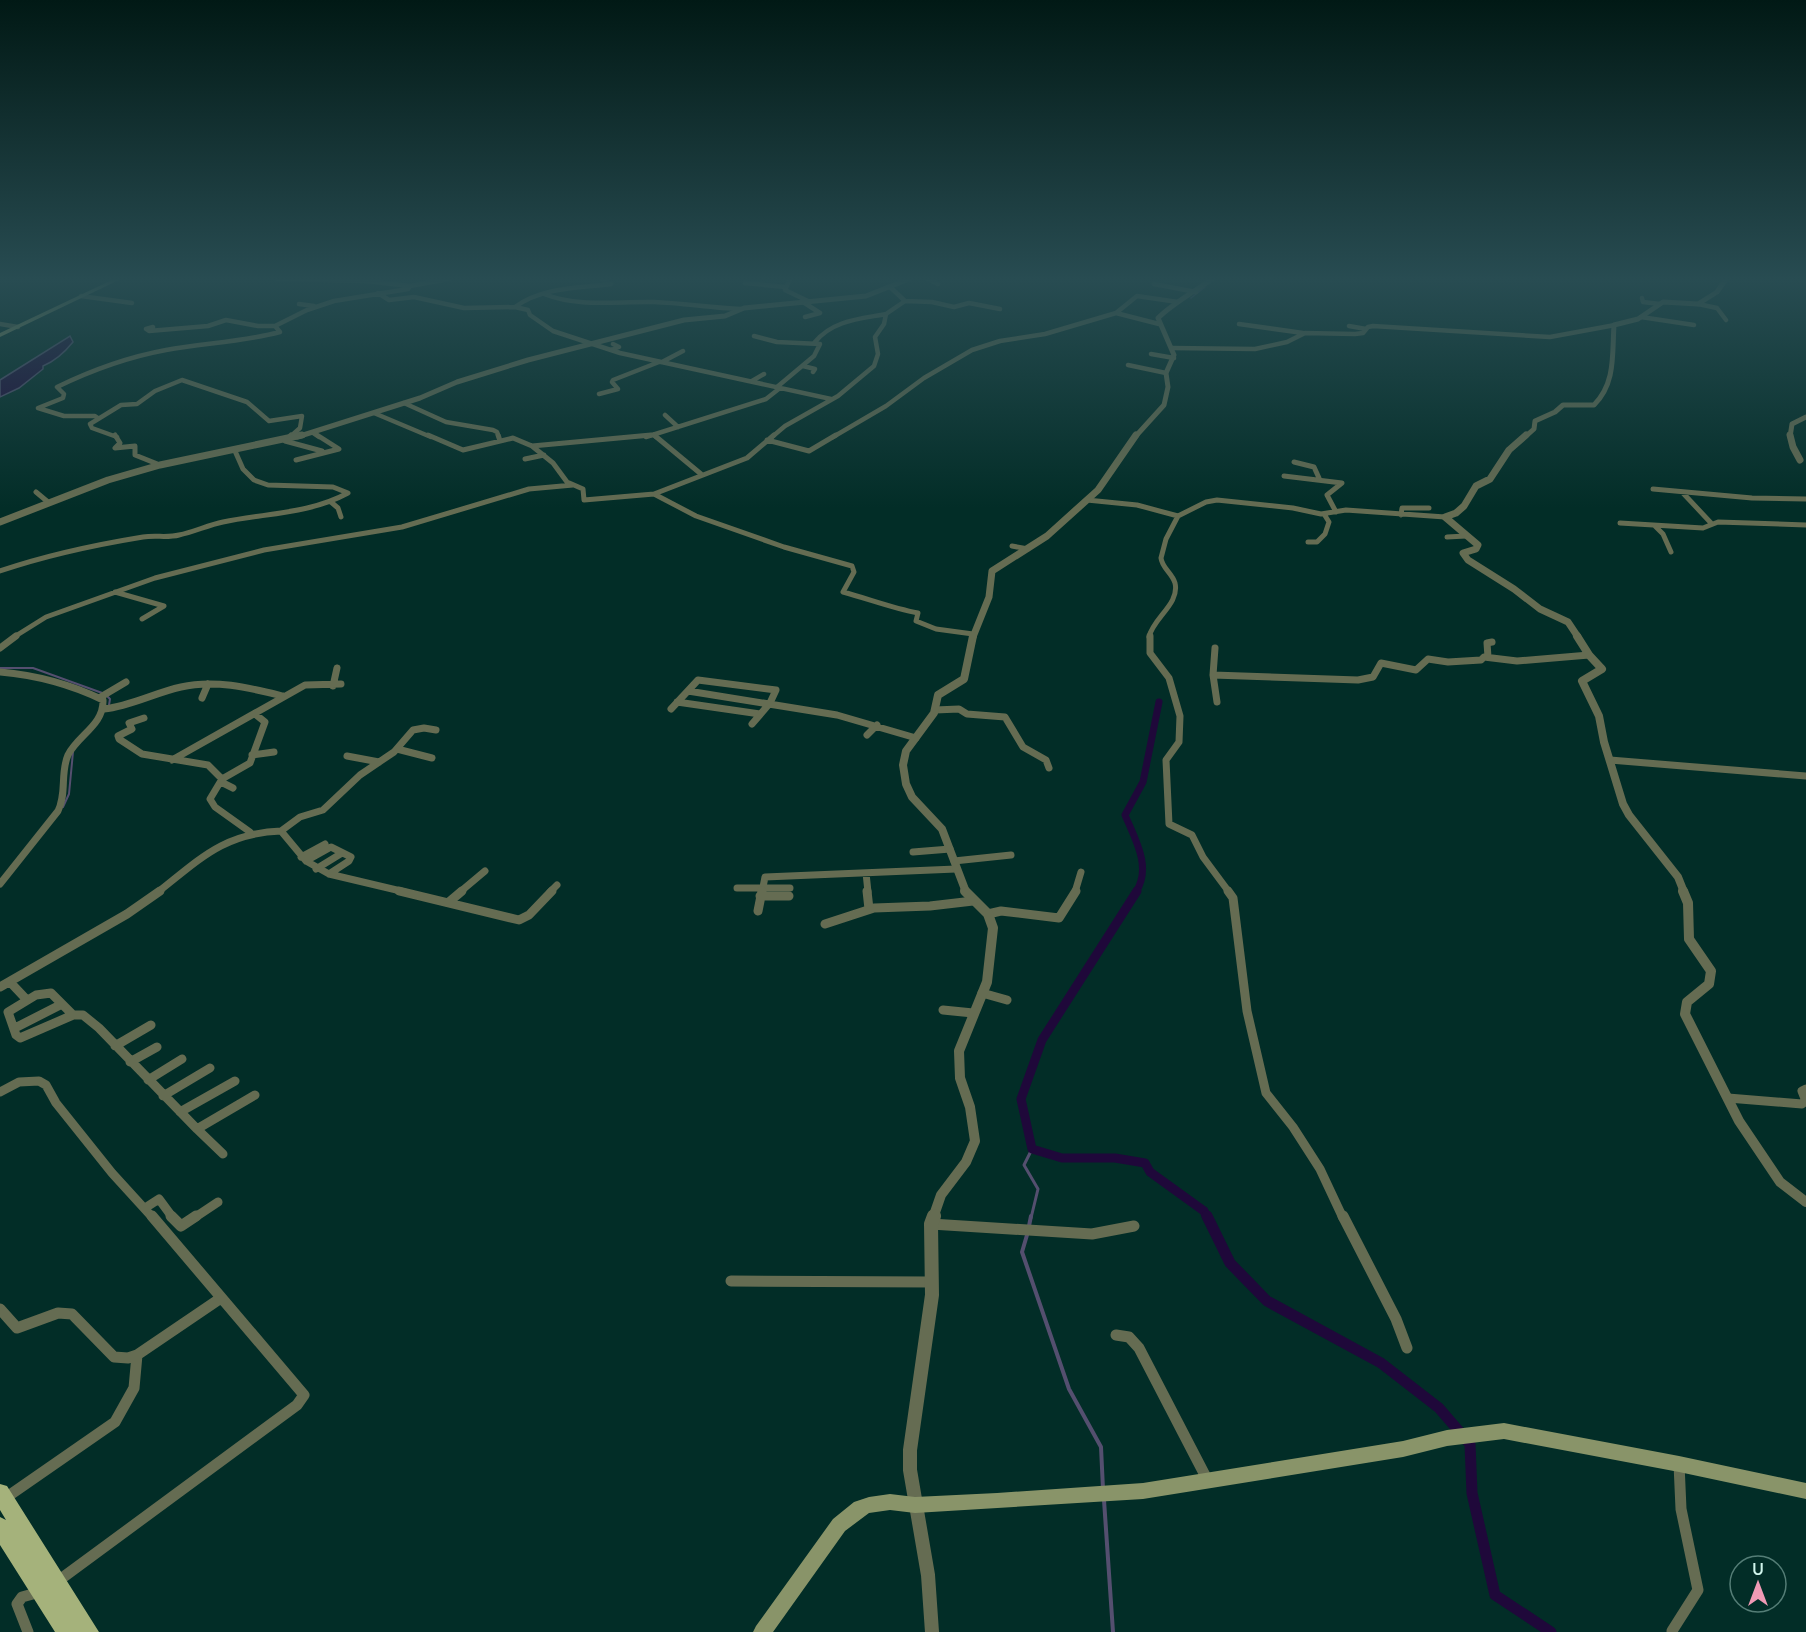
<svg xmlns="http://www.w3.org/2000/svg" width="1806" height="1632" viewBox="0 0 1806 1632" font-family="Manrope,sans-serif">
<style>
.water{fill:#1f083a;stroke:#544f6f;stroke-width:1.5}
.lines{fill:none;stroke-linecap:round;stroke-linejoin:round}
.stream-far3{stroke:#544f6f;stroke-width:1.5}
.stream-far2{stroke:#544f6f;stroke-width:2}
.stream-far1{stroke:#544f6f;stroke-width:3}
.stream{stroke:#544f6f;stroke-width:4}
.canal-far2{stroke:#1f083a;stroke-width:7}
.canal-far1{stroke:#1f083a;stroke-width:9}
.canal{stroke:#1f083a;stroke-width:11}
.minor-far4{stroke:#656c52;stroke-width:4.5}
.minor-far3{stroke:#656c52;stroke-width:5}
.minor-far2{stroke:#656c52;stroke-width:7}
.minor-far1{stroke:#656c52;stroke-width:9}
.minor{stroke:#656c52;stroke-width:11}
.tertiary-far4{stroke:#656c52;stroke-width:5}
.tertiary-far3{stroke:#656c52;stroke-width:7}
.tertiary-far2{stroke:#656c52;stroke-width:8}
.tertiary-far1{stroke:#656c52;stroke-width:10}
.tertiary{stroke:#656c52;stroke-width:14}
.secondary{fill:#899469;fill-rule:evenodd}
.primary{fill:#a5b27b;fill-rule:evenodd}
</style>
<rect width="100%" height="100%" fill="#022d27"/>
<path class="water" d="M70,336L73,342C65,352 55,361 43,366V369L19,388L0,397V380Z"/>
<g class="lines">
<path class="stream-far3" d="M1191,298L1205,287"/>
<path class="stream-far2" d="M0,668H33L105,694L110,699L109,705
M63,807L69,794L73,752"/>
<path class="stream-far1" d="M1031,1218L1038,1189L1024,1165L1032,1149"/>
<path class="stream" d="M1029,1226L1031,1216
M1027,1235L1022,1252L1069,1389L1101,1447L1103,1489
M1104,1500L1113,1632"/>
<path class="canal-far2" d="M1136,892C1152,867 1135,839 1125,815L1143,782L1159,702"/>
<path class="canal-far1" d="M1137,891L1042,1040L1021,1099L1032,1149L1062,1158H1115L1145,1163L1150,1172L1204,1211L1207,1218"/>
<path class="canal" d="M1207,1216L1230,1263L1267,1301L1381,1363L1439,1408L1470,1444L1472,1493L1495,1595L1551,1632"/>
<path class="minor-far4" d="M278,279L366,281L410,286
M601,279L611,284C579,288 542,287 515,307L528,310L530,315L553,331L620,353L831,399
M790,279L785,290L810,302
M928,279L938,284
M745,283L786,287
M1154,284L1196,292
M378,293L389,300L414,297L464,308L515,307
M544,294C580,308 616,301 654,302C683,303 712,308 741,309
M81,296L132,303
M1642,298L1643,302L1660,304
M905,301L932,302L954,307L969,303L1000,309
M803,302L820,313L805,317
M299,304L314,306
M1698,304L1717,308L1726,320
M1116,313L1159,324
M1641,317L1694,325
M0,324L18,327
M1239,324L1303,333
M1349,326L1366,329
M153,327L146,329L149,331L208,326L226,320L258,326H275L307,310L334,301L408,289L410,286L449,279
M754,336L777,342L820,344L814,356L777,387
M815,342C833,320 860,319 886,314
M1172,348L1255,349L1287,342L1305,333L1355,334L1363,333L1368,327L1373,326L1550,337L1615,325
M611,350L619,347L613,344
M1151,354L1174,358
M662,362L683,351
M1128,365L1166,373
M803,366L815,369L813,372
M752,381L764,374
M599,394L618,389L612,382L613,380L659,362
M404,403L446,422L493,430L497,432L499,437
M374,413L431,437
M665,415L678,427
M98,418L95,416H64L38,408L63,398L64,394L57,387C92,370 128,357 166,350C204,343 242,342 280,332L275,326
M313,433L319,437
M654,435L656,437
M117,437L92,428L90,424L121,405L137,404L155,391L182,380L247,402L269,421L302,416L300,428L290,437
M646,437L766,399L780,388
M772,437L785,426L838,396L874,366L878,354L875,337L884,324L886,314L905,301L890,287
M833,437L886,406L924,378L972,350L1000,341L1045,334L1116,313L1137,296L1178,302"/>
<path class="minor-far3" d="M115,435L120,443L115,448L135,446V455L160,465
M428,435L463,450L513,438L532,446L651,435
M498,435L500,441
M654,435L701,474
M287,439L291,435
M767,440L809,451L836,435
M285,441L322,451
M532,446L553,463L567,482L583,489L584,500L654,494L696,516L784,547L852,566L854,572L843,592C869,599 892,608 918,613L916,621L936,629L973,634
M525,459L544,455
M296,460L339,449L317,435
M1294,462L1314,467L1319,478
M1284,476L1342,483L1327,495L1336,512
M1653,489L1752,498L1806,499
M36,492L48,502
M1682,492L1711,523
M654,494L747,458L774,435
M1087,500L1137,505L1178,516L1206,502L1217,500L1293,508L1321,514L1346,510L1445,517
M331,502L338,508L341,517
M1401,515L1402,508H1429
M1620,523L1703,528L1718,522L1806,525
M1655,526L1663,534L1671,552
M1447,537L1466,536
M1308,542H1317L1325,534L1329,522L1324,514
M1012,546L1028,549
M0,571C47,555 94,545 143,537C155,535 168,538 179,535C194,532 208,525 223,522C266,513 309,514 348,493L333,487L268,485L254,480L243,469L235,451
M115,592L164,606L142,619
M14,637L46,617L155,578L264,550L402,527L529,489L573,485
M1149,637C1153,618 1180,604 1175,583C1172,573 1162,568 1161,558L1166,539L1178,516"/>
<path class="minor-far2" d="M1150,636V653L1169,678L1180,716L1179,742L1166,760L1169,824L1192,835L1203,857L1229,892
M0,648L16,636
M1215,648L1213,675L1358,680L1373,677L1381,663L1416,670L1428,659L1448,662L1481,660L1484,657L1517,661L1589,655
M1488,657L1487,643L1492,642
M0,672C35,675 72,685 103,700C104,725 78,735 68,755C60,773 67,793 58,811L0,884
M1213,675L1217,702
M333,686L337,668
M688,691L837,715L916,738
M99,698L126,682
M202,698L208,684
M677,702L760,714
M104,709C131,706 154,693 181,687C215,679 250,688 283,696
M671,709L698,680L776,690L770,703L752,724
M935,710L959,709L967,714L1005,717L1023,747L1046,760L1049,768
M144,718L129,723L132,729L118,736L119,739L142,754L208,765L222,779
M867,735L877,725
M397,749L432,758
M252,755L274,752
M347,756L379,762
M172,760L305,685L341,684
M1610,760L1806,776
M221,782L233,788
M281,831L300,817L323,810L360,775L394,752L413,730L424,728L436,730
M250,832L215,807L210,799L222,779L250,763L265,722L255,714
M913,852L950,849
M301,857L325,844
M306,861L331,847L351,857L349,861L329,874
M954,861L1011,855
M316,869L342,853
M866,873L868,892
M737,888H790
M158,892C200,859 224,833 281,831L306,861L329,874L405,892
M460,892L485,871
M550,892L557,885
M762,892L765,877L956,869
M1075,892L1081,872"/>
<path class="minor-far1" d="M399,891L519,920L529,915L552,891
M867,891L869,909
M1228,891L1233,898L1247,1011L1266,1093L1293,1127L1320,1169L1343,1218
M760,896H789
M449,902L462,891
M758,911L762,891
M988,914L1001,911L1059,918L1076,891
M825,924L874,908L930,906L973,901
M10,982L27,1000
M0,987L127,914L160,891
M51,993L73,1015L20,1038L16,1035L8,1012L36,995Z
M982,993L1007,1000
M943,1010L973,1013
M73,1015H83L99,1028L197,1129L255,1095
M15,1028L62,1004
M115,1046L151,1025
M130,1062L157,1047
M148,1080L182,1059
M0,1092L19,1082L39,1081L46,1085L56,1103L112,1173L153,1218
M163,1096L210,1068
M1728,1098L1802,1104L1806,1101L1802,1091L1806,1089
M180,1112L235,1081
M197,1129L223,1154
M145,1208L159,1199L173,1218
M194,1218L218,1202"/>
<path class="minor" d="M171,1216L181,1226L196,1216
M1343,1216L1396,1319L1407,1348
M931,1224L1092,1234L1134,1226
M731,1281L932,1282
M0,1309L17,1328L58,1313L72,1314L114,1357L128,1358L137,1355L221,1298
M1116,1335L1129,1337L1139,1348L1208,1481
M4,1499L115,1422L134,1388L137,1355
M58,1581L297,1405L304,1395L152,1216
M1672,1631L1698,1590L1681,1509L1679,1464
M28,1632L17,1604L22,1597L40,1592"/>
<path class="tertiary-far4" d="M297,437L420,398L457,382L528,360L684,320L725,316L744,308L866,296L909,279
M1135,437L1164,405L1168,387L1166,373L1174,355L1158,318C1173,303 1194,292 1212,279
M1525,437L1534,429L1535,421L1555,412L1563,405H1594C1616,383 1612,354 1614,325L1638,319L1663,302L1698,304L1717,292L1726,279
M1790,437L1792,424L1806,417"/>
<path class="tertiary-far3" d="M1526,435L1509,450L1490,479L1476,486L1464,506L1456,513L1445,517L1478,545L1476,549L1463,553L1468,560L1514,589L1540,609L1568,622L1578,637
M1790,435L1793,447L1800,460
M0,522L108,480L160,465L302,435
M973,637L989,597L992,571L1047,536L1098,490L1136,435"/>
<path class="tertiary-far2" d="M1577,636L1589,655L1602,669L1582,681L1599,716L1604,742L1623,804L1629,815L1678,877L1684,892
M966,892L942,829L912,797L906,784L903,765L906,751L934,713L938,695L964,679L973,636"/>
<path class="tertiary-far1" d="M1683,891L1688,903L1689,939L1711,971L1709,984L1687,1002L1685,1014L1739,1121L1780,1182L1806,1202
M933,1218L941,1195L966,1162L975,1141L970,1107L960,1078L959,1051L987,982L993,928L988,914L965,891"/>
<path class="tertiary" d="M932,1632L928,1575L910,1470V1450L932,1295L931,1224L934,1216"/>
<path class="secondary" d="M114,279H121L0,337V333Z
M1504,1423L1679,1456L1806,1483V1499L1679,1472L1504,1439L1447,1446L1403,1457L1143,1499L915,1513L890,1510L869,1513L845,1531L773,1632H753L756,1626L833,1519L854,1502L869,1497L890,1494L915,1497L997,1493L1143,1483L1403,1441L1447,1430Z"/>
<path class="primary" d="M0,1484L7,1486L99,1632H55L0,1545V1517L6,1520L0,1510Z"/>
</g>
<linearGradient id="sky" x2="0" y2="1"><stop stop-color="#011915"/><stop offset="0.55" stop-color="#284c52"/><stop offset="1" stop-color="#284c52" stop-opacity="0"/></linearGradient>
<rect width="1806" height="508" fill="url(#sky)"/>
<g transform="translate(1758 1584)"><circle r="28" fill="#022d27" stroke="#547d76" stroke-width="1.5"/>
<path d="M0-4.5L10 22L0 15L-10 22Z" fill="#f09ab5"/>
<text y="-9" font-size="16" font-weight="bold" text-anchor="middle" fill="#d0f5ec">U</text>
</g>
</svg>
